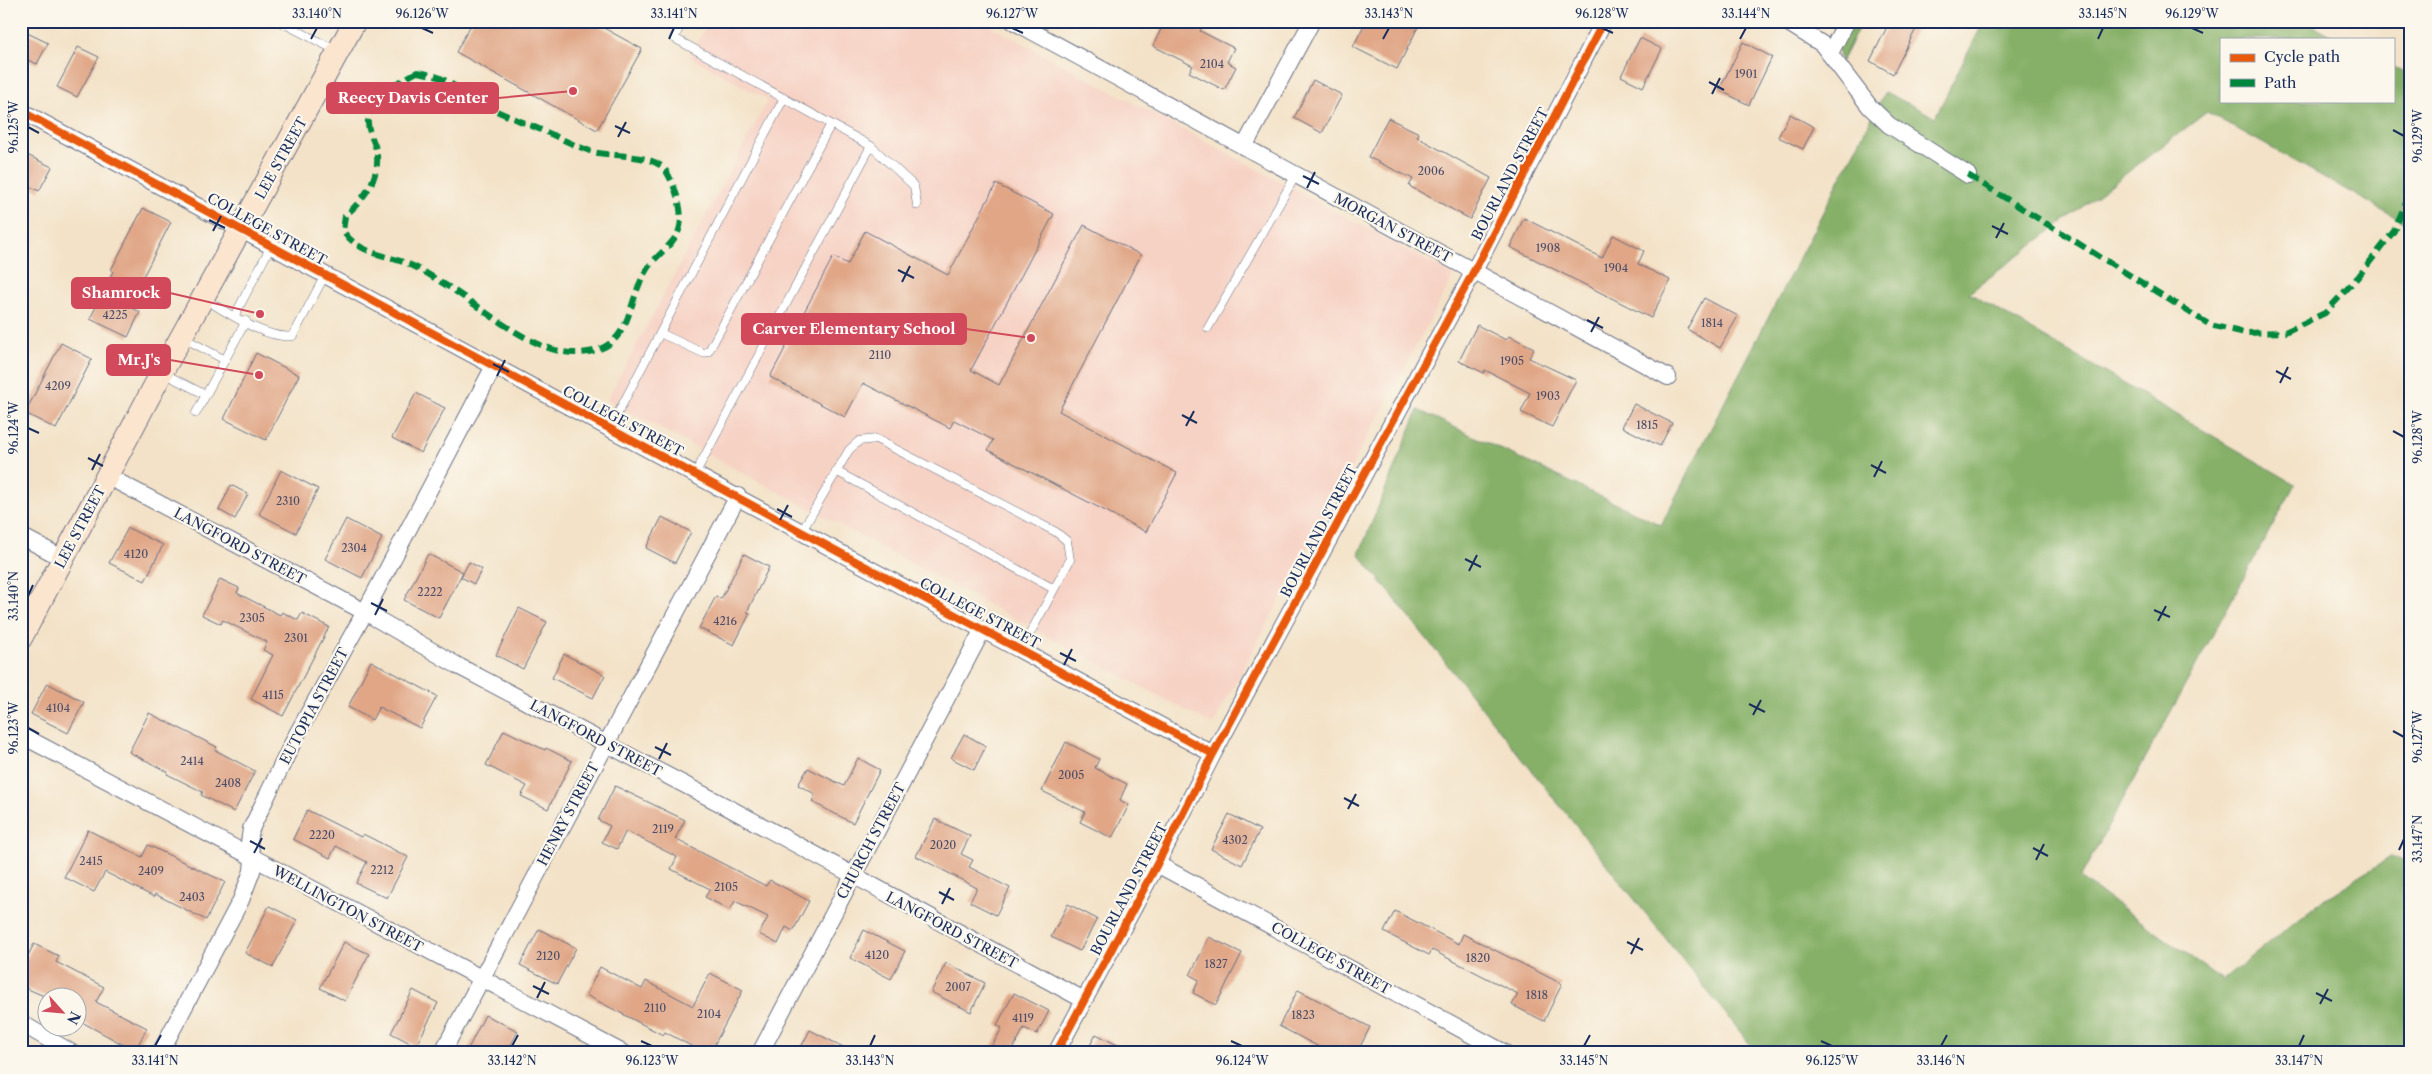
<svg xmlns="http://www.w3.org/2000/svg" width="2432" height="1074" viewBox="0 0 2432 1074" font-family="'Libre Caslon Text',serif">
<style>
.built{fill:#f6d2c4}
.forest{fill:#86b067;stroke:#507062}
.building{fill:#e0a686}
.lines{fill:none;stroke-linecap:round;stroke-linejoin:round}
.lane-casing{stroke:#676e83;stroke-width:9}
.street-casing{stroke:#676e83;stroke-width:18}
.secondary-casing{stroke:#676e83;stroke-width:24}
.lane{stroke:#fff;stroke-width:8}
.street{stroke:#fff;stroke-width:16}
.secondary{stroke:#fce5cf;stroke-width:22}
.quiet{stroke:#00873e;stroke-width:6;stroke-dasharray:12 6;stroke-linecap:butt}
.cycleway-casing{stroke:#fbf7ec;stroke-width:11}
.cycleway{stroke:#e8590c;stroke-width:8}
.ticks{fill:none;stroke:#1b2f5e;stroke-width:2}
.labels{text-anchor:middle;stroke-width:4.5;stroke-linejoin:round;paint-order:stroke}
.number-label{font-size:11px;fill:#4c4d68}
.street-label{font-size:14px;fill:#1b2f5e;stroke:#fbf7ec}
.leader{fill:none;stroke:#d1495b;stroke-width:2}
.callout-dot{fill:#d1495b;stroke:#fbf7ec;stroke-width:2}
.callout{fill:#d1495b;stroke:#d1495b;stroke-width:2}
.callout-label{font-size:15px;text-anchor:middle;font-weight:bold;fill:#fff}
.neatline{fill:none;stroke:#1b2f5e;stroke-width:2}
.ticks-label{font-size:12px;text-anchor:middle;fill:#1b2f5e}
</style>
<rect width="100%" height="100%" fill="#fbf7ec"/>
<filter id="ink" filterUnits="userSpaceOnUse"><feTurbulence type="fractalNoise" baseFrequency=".02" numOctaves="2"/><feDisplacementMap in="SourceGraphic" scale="10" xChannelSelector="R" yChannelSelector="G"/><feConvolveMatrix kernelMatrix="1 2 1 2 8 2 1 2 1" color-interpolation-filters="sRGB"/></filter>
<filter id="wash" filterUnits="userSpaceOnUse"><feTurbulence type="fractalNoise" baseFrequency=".0096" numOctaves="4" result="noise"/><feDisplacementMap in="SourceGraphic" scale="20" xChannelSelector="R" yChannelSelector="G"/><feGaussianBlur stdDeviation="1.12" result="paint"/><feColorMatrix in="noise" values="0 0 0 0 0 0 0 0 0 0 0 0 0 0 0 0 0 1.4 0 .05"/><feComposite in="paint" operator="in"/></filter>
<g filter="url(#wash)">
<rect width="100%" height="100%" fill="#f3e2c7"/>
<path class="built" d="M709,21H981L1454,275L1213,725L607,400L768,100L690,57Z"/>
<path class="forest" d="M1832,21H1862L1841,62Z
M1984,21H2304L2338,39H2221V101H2393V67L2411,76V226L2207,112L1969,293L2295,484L2080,878L2223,980L2320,902L2392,856L2411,865V1053H1757L1359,554L1418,410L1661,525L1885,92L1935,117Z"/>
<g id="blocks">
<path class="building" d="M473,21H591L642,49L597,130L456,52Z
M1165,21H1204L1200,31L1234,48L1227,62L1236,67L1224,90L1189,72L1193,66L1153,46Z
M1366,21H1421L1397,69L1353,47Z
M1890,21H1920L1893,74L1870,61Z
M21,30L48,43L37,64L21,57Z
M1640,38L1662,49L1643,87L1621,76Z
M1743,42L1772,57L1749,105L1719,90Z
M78,47L99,57L77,97L57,87Z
M1313,80L1342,95L1322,133L1294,118Z
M1790,114L1814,127L1803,149L1778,137Z
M1388,118L1419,133L1417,137L1491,178L1470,219L1409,186L1413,179L1368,157Z
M21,152L52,167L39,191L21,182Z
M996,184L1054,214L971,370L999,385L1084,225L1141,255L1059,411L1177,473L1146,532L988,450L993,440L954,420L950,428L863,383L845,417L770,377L833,257L848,264L865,231L948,275Z
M143,208L171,222L128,306L140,312L128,337L90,319L113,271L111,270Z
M1524,218L1602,258L1613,235L1644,251L1638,264L1670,280L1651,318L1510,247Z
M1704,298L1738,316L1720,348L1687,329Z
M1477,325L1506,340L1509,336L1534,348L1529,358L1576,380L1552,427L1521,412L1530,393L1485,370L1484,373L1459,361Z
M61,343L92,359L56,429L25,413Z
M256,353L299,375L266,440L224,419Z
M416,393L445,408L421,453L392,438Z
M1634,404L1672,423L1660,446L1622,427Z
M281,470L318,489L296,533L259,514Z
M231,485L248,494L235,519L219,510Z
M662,517L691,532L675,563L646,548Z
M346,519L382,538L362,578L325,559Z
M128,528L163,545L145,581L109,563Z
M428,554L463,572L439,618L404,600Z
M744,554L769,567L747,612L750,613L734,645L699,628L716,596L721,599Z
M469,562L482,569L474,584L461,577Z
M220,579L239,588L237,593L280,615L282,612L298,620L302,613L329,627L283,716L251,699L273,655L263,650L267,642L223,620L221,624L202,615Z
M519,608L547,622L523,669L496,655Z
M564,654L605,675L593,698L552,678Z
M371,661L437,696L420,728L379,707L372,720L348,707Z
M47,683L84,702L68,733L31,714Z
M149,713L217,747L215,750L255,771L234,812L201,795L203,792L167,774L168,772L129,752Z
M504,730L545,750L546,748L572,761L548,809L521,796L527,786L486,765Z
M964,734L986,746L974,770L951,758Z
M1066,742L1099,759L1095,768L1127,784L1120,800L1129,805L1112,838L1080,822L1085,812L1042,791Z
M858,758L880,770L853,823L812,802L815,794L798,785L808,768L844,786Z
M615,786L685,820L675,839L766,886L770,880L809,901L793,931L786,927L778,944L759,934L768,917L735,901L730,910L705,897L710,889L671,869L677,857L626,831L617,849L602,842L610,826L598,820Z
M307,810L361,837L363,834L408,857L387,898L356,883L367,862L336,846L330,858L293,839Z
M1229,814L1260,830L1242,865L1211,849Z
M935,819L970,836L961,854L973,860L969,867L1010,888L996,915L970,902L977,888L916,856Z
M88,830L142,857L148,845L225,882L206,920L155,894L154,897L105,872L94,892L64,877Z
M1068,904L1097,919L1080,951L1051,937Z
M269,906L297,920L273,967L245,953Z
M1395,911L1459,944L1463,934L1562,984L1544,1021L1512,1005L1518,994L1432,950L1429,955L1384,932Z
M539,929L576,948L557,984L520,965Z
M864,930L905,951L891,979L850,958Z
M1209,937L1242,953L1216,1005L1193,993L1199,980L1190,975Z
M344,942L369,954L345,1001L320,988Z
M34,944L59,956L56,962L104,987L96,1002L147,1028L135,1051L78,1020V996H44L21,986V969Z
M946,963L985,983L971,1012L931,992Z
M600,967L642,989L646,981L693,1006L710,973L743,990L710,1053H704L665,1032L663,1035L586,995Z
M413,990L438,1003L416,1046L391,1033Z
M1298,990L1370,1027L1357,1053H1321L1323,1049L1279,1026Z
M1014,993L1049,1011L1037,1034L1024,1028L1011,1053H988L1002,1028L997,1025Z
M485,1015L518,1031L507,1053H466Z
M810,1030L855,1053H798Z
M1096,1034L1133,1053H1086Z"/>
</g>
</g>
<g filter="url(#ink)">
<use href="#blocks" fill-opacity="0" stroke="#676e83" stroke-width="1"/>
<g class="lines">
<g class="lane-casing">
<path id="lane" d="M279,21L337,51
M683,21L674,38L871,146L695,474
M871,146L914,186L917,205
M204,299C228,312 265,340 293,336L325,275
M235,315L271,246
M1208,328L1296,175
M660,333L703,353L708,352L711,347L831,124
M182,337L225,360
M163,373L206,395
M196,413L246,321
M610,428L784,98
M836,471L1054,589
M802,531L849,450L859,441L876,439L1056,532L1067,541L1070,560L1021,650"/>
</g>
<g class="street-casing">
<path id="street" d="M1013,21L1668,377
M1785,21L1822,44L1870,107L1889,125L1968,175
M1830,53L1847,21
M21,111L1213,754
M1244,147L1312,21
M107,476L365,612L460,667L729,808L1084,1000
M21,536L64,559
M21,735L623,1053
M1157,864L1505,1053
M21,1023L72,1053
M160,1053L241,900L252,871L253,858L249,843L251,829L296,736L365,612L494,366
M442,1053L738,496
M760,1053L983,629
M1056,1053L1157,864L1213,754L1474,271L1604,21"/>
</g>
<g class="secondary-casing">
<path id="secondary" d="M21,638L162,372L355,21"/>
</g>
<use href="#lane" class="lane"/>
<use href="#street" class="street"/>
<use href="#secondary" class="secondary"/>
<path class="quiet" d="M417,72C450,77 452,87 479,102C498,113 519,120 539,129C557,136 574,146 593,152C612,157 654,153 666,171C675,185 685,214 679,230C674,244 658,254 649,266C624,302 636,352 576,353C534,354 480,306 444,284C431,276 418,267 403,262C379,253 359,253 343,231L345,216C364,199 382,176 376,149C373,138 365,127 369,115C375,94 399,82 417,72Z
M1968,175L2210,325L2245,333L2285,332L2325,313L2358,277L2394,231L2411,190"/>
<g class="cycleway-casing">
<path id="cycleway" d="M21,111L1213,754
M1056,1053L1157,864L1213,754L1474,271L1604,21"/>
</g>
<use href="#cycleway" class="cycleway"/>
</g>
</g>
<path class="ticks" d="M422,28L433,33M1012,28L1023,33M1602,28L1613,33M2192,28L2203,33M311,39L317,28M669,39L674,28M1383,39L1389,28M1740,39L1746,28M2098,39L2103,28M1709,82L1724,90M1712,94L1720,78M615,126L630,133M28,127L39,133M2393,130L2404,136M618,137L626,122M1303,176L1319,184M1307,188L1315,172M209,220L225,228M1992,226L2008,234M213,231L221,216M1996,238L2004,223M898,270L914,278M902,282L910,266M1587,320L1603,328M1591,332L1599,317M493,364L509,372M2276,371L2291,379M497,376L505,360M2280,383L2288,367M1182,415L1197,423M1186,426L1194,411M28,428L39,433M2393,431L2404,437M88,458L103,466M1871,465L1886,473M92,470L100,454M1874,477L1882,461M777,509L792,517M780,520L788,505M1465,559L1481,567M1469,571L1477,555M28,596L33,585M371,603L387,611M2154,610L2170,617M375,615L383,599M2158,621L2166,606M1060,653L1076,661M1064,665L1072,649M1749,704L1765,712M1753,715L1761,700M28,728L39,734M2393,731L2404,737M655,747L671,755M659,759L667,743M1344,798L1359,806M1348,809L1356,794M250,841L265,849M2033,848L2048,856M2399,850L2404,839M254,853L262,838M2036,860L2044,844M939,892L954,900M942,904L950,888M1627,942L1643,950M1631,954L1639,938M533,986L549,994M2316,993L2332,1001M537,998L545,982M2320,1004L2328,989M641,1041L652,1046M1231,1041L1242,1046M1821,1041L1832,1046M155,1046L161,1035M512,1046L518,1035M870,1046L875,1035M1584,1046L1590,1035M1941,1046L1947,1035M2299,1046L2304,1035"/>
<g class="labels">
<g class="number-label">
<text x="1212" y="68">2104</text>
<text x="1746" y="78">1901</text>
<text x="1431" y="175">2006</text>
<text x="1548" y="252">1908</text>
<text x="1616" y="272">1904</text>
<text x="115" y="319">4225</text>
<text x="1712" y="327">1814</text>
<text x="880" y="359">2110</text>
<text x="1512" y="365">1905</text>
<text x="58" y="390">4209</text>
<text x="1548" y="400">1903</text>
<text x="1647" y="429">1815</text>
<text x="288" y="505">2310</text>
<text x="354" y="552">2304</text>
<text x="136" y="558">4120</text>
<text x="430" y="596">2222</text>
<text x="252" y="622">2305</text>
<text x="725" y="625">4216</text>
<text x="296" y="642">2301</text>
<text x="273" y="699">4115</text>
<text x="58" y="712">4104</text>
<text x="192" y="765">2414</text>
<text x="1071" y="779">2005</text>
<text x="228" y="787">2408</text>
<text x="663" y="833">2119</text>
<text x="322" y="839">2220</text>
<text x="1235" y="844">4302</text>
<text x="943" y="849">2020</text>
<text x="91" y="865">2415</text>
<text x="382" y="874">2212</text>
<text x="151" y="875">2409</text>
<text x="726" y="891">2105</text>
<text x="192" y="901">2403</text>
<text x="877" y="959">4120</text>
<text x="548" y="960">2120</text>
<text x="1478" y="962">1820</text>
<text x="1216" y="968">1827</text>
<text x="958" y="991">2007</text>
<text x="1537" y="999">1818</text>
<text x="655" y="1012">2110</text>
<text x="709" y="1018">2104</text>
<text x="1303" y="1019">1823</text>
<text x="1023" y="1022">4119</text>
</g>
<g class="street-label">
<text transform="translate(281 158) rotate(-61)" y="5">LEE STREET</text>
<text transform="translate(1510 174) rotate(-62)" y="5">BOURLAND STREET</text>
<text transform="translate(1393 228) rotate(28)" y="5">MORGAN STREET</text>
<text transform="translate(267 229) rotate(29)" y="5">COLLEGE STREET</text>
<text transform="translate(623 421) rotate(28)" y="5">COLLEGE STREET</text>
<text transform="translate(80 527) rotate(-62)" y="5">LEE STREET</text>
<text transform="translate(1319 531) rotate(-62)" y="5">BOURLAND STREET</text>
<text transform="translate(240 546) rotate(28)" y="5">LANGFORD STREET</text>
<text transform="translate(980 613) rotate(28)" y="5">COLLEGE STREET</text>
<text transform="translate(314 706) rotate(-62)" y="5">EUTOPIA STREET</text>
<text transform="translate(596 738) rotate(28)" y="5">LANGFORD STREET</text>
<text transform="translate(568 814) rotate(-62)" y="5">HENRY STREET</text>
<text transform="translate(871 841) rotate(-62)" y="5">CHURCH STREET</text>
<text transform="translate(1129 889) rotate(-62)" y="5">BOURLAND STREET</text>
<text transform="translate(348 909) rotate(28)" y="5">WELLINGTON STREET</text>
<text transform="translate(952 930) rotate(28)" y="5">LANGFORD STREET</text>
<text transform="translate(1331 958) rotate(29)" y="5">COLLEGE STREET</text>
</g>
</g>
<path class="leader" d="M573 91L498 98M260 314L170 293M1031 338L966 329M259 375L170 360"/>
<g class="callout-dot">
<circle cx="573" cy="91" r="5"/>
<circle cx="260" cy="314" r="5"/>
<circle cx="1031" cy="338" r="5"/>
<circle cx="259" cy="375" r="5"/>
</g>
<g class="callout">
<rect x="327" y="83" width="171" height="30" rx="5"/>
<rect x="72" y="278" width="98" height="30" rx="5"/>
<rect x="742" y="314" width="224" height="30" rx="5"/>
<rect x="107" y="345" width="63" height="30" rx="5"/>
</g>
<g class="callout-label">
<text x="413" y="103">Reecy Davis Center</text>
<text x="121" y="298">Shamrock</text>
<text x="854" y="334">Carver Elementary School</text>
<text x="139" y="365">Mr.J's</text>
</g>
<rect width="2432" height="1074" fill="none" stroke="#fbf7ec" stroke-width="55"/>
<rect x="2220" y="38" width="175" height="65" fill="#fbf7ec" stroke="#a1a7b3"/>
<rect x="2230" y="54" width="25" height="8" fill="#e8590c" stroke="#a1a7b3"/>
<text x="2264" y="62" font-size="15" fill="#1b2f5e">Cycle path</text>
<rect x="2230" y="79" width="25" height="8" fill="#00873e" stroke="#a1a7b3"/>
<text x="2264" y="88" font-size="15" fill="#1b2f5e">Path</text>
<g transform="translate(62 1012) rotate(117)"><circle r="24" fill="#fbf7ec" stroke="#a1a7b3"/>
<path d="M0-4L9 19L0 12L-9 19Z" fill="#d1495b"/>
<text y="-8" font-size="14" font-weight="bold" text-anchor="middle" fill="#1b2f5e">N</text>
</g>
<rect x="28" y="28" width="2376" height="1018" class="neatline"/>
<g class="ticks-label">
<text x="317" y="18">33.140°N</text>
<text x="422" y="18">96.126°W</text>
<text x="674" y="18">33.141°N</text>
<text x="1012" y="18">96.127°W</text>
<text x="1389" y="18">33.143°N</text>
<text x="1602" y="18">96.128°W</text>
<text x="1746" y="18">33.144°N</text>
<text x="2103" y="18">33.145°N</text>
<text x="2192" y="18">96.129°W</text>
<text transform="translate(14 127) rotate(-90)" y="4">96.125°W</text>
<text transform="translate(2418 136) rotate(-90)" y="4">96.129°W</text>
<text transform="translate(14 428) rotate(-90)" y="4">96.124°W</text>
<text transform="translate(2418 437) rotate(-90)" y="4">96.128°W</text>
<text transform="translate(14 596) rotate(-90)" y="4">33.140°N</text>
<text transform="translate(14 728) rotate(-90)" y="4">96.123°W</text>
<text transform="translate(2418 737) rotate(-90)" y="4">96.127°W</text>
<text transform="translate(2418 839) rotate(-90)" y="4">33.147°N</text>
<text x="155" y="1065">33.141°N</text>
<text x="512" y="1065">33.142°N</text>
<text x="652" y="1065">96.123°W</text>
<text x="870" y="1065">33.143°N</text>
<text x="1242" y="1065">96.124°W</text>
<text x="1584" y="1065">33.145°N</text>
<text x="1832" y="1065">96.125°W</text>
<text x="1941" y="1065">33.146°N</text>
<text x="2299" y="1065">33.147°N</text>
</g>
</svg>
